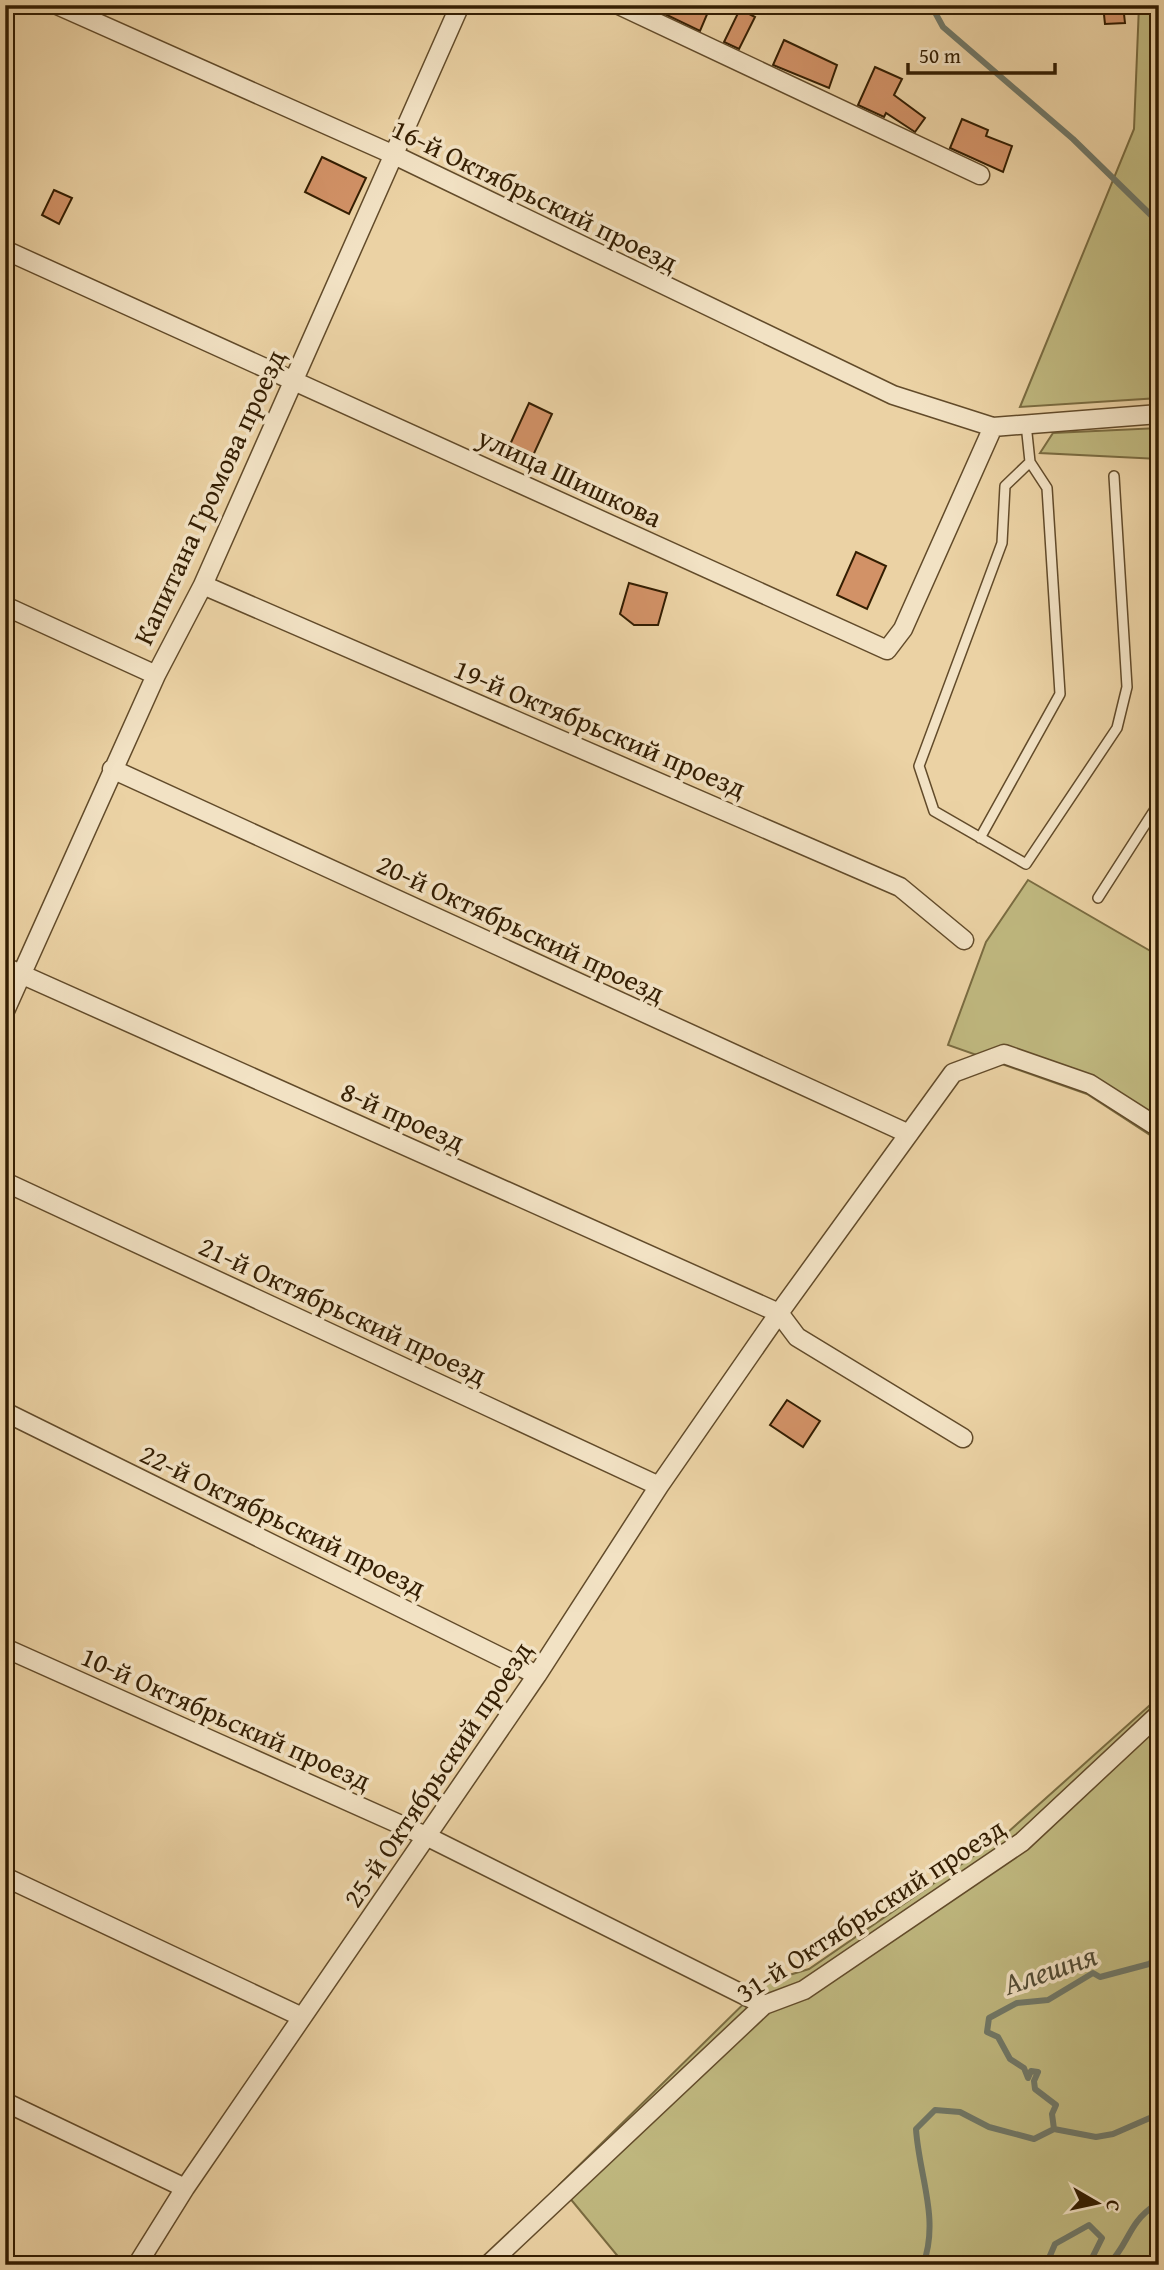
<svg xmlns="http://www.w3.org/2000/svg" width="1164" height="2270" viewBox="0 0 1164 2270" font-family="'Gentium Book Plus',serif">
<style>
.green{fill:#c0b980;stroke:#7a6c41;stroke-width:2}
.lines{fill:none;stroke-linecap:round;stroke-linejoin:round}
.stream{stroke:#717969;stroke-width:6}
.building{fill:#d29267;stroke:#341e02;stroke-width:2}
.service-casing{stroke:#624b2a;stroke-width:12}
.minor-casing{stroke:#624b2a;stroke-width:21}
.service{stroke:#f2e2c4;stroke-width:9}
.minor{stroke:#f2e2c4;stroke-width:18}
.labels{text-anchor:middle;stroke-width:7;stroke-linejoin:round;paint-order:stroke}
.street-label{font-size:28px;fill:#341e02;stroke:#f2e2c4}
.water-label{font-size:30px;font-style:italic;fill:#524c35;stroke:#f2e2c4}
</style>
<rect width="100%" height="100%" fill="#ebd2a4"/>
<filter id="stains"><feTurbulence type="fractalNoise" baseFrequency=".00286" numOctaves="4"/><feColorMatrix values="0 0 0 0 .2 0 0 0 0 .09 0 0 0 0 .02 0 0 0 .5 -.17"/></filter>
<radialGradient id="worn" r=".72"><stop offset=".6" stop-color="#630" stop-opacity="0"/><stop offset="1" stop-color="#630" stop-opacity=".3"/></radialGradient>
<path class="green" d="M1139,5H1152L1159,68V398L1020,407L1134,129Z
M1159,428V459L1040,453L1053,433Z
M1028,880L1159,956V1141L1087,1094L948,1045L986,942Z
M1159,1697V2265H625L559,2185L766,1982L809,1969L1007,1833Z"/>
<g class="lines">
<path class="stream" d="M931,5L943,27L1073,139L1159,223
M1054,2129L1096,2137L1113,2134L1159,2114
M923,2265C940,2219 919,2176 916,2129L935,2110L960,2112L989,2127L1034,2139L1054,2129L1052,2114L1056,2105L1035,2089L1034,2081L1038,2072L1031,2071L1028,2078L1024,2068L1010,2059L998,2037L987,2032L989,2018L1017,2003L1048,2000L1093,1973L1100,1977L1149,1964L1159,1957
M1046,2265L1055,2244L1089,2225L1102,2238L1092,2258L1105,2265
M1108,2265C1130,2243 1127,2224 1155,2205L1153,2190L1159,2183"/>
</g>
<path class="building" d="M646,5H711L700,31Z
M1103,5H1123L1125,23L1105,24Z
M740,9L755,17L739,49L724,42Z
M784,40L837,65L829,88L773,65Z
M875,67L902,79L894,95L925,118L915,132L886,113L884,117L858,105Z
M962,119L988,130L986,136L1012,146L1003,172L950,148Z
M322,157L366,178L349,214L305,192Z
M54,190L72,198L59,224L42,215Z
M529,403L552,414L531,460L508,449Z
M856,552L886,566L867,609L837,595Z
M629,583L667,593L658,625H634L620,614Z
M787,1400L820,1421L803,1447L770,1425Z"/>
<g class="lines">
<g class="service-casing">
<path id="service" d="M1026,424L1030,462L1005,486L1002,543L919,766L934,811L1026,864L1117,728L1127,687L1114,476
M980,838L1060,694L1047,488L1030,462
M1098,898L1159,803
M1157,942L1159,940"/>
</g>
<g class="minor-casing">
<path id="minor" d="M57,5L392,154L893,395L993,427L1159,414
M619,5L980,175
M5,250L887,650L903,629L993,427
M203,585L900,887L964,940
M5,606L156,675
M112,769L909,1134
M5,967L779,1313L797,1337L963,1438
M5,1011L156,675L203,585L460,5
M5,1182L659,1486
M5,1412L537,1675
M5,1648L428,1837L764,2005
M5,1877L302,2017
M5,2102L185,2188
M137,2265L185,2188L537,1675L659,1486L779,1313L953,1073L1004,1054L1090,1084L1159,1128
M488,2265L764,2005L804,1990L1022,1842L1159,1714"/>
</g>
<use href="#service" class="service"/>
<use href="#minor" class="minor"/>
</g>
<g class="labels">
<g class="street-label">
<text transform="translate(535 195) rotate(26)" y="10">16-й Октябрьский проезд</text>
<text transform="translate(570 477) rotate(25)" y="10">улица Шишкова</text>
<text transform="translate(209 497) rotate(-65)" y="10">Капитана Громова проезд</text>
<text transform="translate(600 728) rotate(23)" y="10">19-й Октябрьский проезд</text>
<text transform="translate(521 928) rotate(25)" y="10">20-й Октябрьский проезд</text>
<text transform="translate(403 1116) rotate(24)" y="10">8-й проезд</text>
<text transform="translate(343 1310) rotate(25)" y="10">21-й Октябрьский проезд</text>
<text transform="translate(283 1520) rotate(26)" y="10">22-й Октябрьский проезд</text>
<text transform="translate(226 1718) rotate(24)" y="10">10-й Октябрьский проезд</text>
<text transform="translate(437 1774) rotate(-56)" y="10">25-й Октябрьский проезд</text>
<text transform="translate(870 1910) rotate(-33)" y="10">31-й Октябрьский проезд</text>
</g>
<g class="water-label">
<text transform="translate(1050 1970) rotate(-19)" y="10">Алешня</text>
</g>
</g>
<rect width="1164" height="2270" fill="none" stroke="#ebd2a4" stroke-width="28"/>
<rect x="7" y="7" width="1150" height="2256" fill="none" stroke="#341e02" stroke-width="3.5"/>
<rect x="14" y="14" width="1136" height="2242" fill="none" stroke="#341e02" stroke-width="2"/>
<g transform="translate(1097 2203) rotate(99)" stroke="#f2e2c4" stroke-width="5" paint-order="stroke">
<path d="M0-5L12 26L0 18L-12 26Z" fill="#341e02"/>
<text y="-10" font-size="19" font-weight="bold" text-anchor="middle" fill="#341e02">С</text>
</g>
<path d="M908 63v10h147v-10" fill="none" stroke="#341e02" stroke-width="3.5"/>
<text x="919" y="63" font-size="21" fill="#341e02" stroke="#f2e2c4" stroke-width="5" paint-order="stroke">50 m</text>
<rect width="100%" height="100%" filter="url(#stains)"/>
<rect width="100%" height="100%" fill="url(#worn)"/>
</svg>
